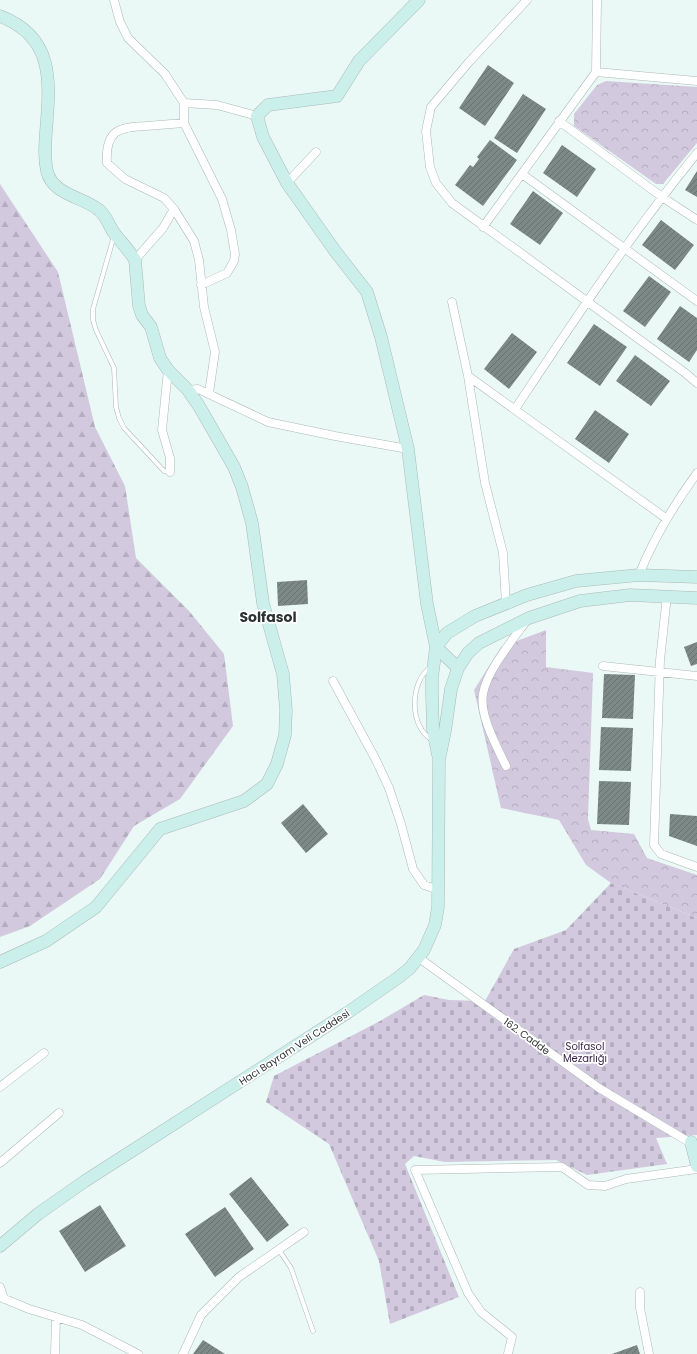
<svg xmlns="http://www.w3.org/2000/svg" width="697" height="1354" viewBox="0 0 697 1354" font-family="Poppins,sans-serif">
<style>
.forest{fill:url(#forest-firs)}
.cemetery{fill:url(#cemetery-stones)}
.park{fill:url(#park-crowns)}
.building{fill:url(#building-hatch)}
.lines{fill:none;stroke-linecap:round;stroke-linejoin:round}
.lane-casing{stroke:#abb9b6;stroke-width:5}
.street-casing{stroke:#abb9b6;stroke-width:9}
.secondary-casing{stroke:#abb9b6;stroke-width:13}
.lane{stroke:#fff;stroke-width:4}
.street{stroke:#fff;stroke-width:8}
.secondary{stroke:#cbf0ec;stroke-width:12}
.labels{text-anchor:middle;stroke-width:3.5;stroke-linejoin:round;paint-order:stroke}
.street-label{font-size:10px;fill:#2c3231;stroke:#fff}
.park-label{font-size:10px;fill:#341f47;stroke:#fff}
.district-label{font-size:14px;font-weight:bold;fill:#2c3231;stroke:#fff}
</style>
<defs>
<pattern id="forest-firs" width="22" height="20" patternUnits="userSpaceOnUse"><rect width="22" height="20" fill="#d2c9de"/><path d="M5 1l3.5 6h-7zM16 11l3.5 6h-7z" fill="#b4adbf"/></pattern>
<pattern id="cemetery-stones" width="16" height="16" patternUnits="userSpaceOnUse"><rect width="16" height="16" fill="#d2c9de"/><path d="M2 7V4a2 2 0 0 1 4 0v3zM10 15v-3a2 2 0 0 1 4 0v3z" fill="#b4adbf"/></pattern>
<pattern id="park-crowns" width="20" height="18" patternUnits="userSpaceOnUse"><rect width="20" height="18" fill="#d2c9de"/><path d="M2 6a3 3 0 1 1 6 0M12 15a3 3 0 1 1 6 0" fill="none" stroke="#b4adbf"/></pattern>
<pattern id="building-hatch" width="6" height="6" patternUnits="userSpaceOnUse"><rect width="6" height="6" fill="#7c8987"/><path d="M-1 1l2-2M0 6l6-6M5 7l2-2" fill="none" stroke="#66716f"/></pattern>
</defs>
<rect width="100%" height="100%" fill="#eaf9f6"/>
<path class="forest" d="M0,184L58,272L95,427L125,486L136,558L189,611L224,654L233,726L180,799L134,826L100,879L30,926L0,937Z"/>
<path class="cemetery" d="M611,883L697,918V1135L656,1138L667,1164L587,1175L556,1160L445,1162L414,1156L405,1164L459,1297L390,1324L379,1261L329,1144L266,1102L274,1076L380,1021L424,995L449,1000L485,1001L514,949L566,930Z"/>
<path class="park" d="M606,81L697,87V143L663,184H656L574,126V114L597,85Z
M546,630V667L593,673L588,819L591,830L634,834L647,858L697,875V918L611,883L586,865L559,820L501,808L474,690L501,647Z"/>
<path class="building" d="M488,65L514,83L485,126L459,108Z
M523,94L546,109L517,153L494,138Z
M490,140L517,160L483,206L455,185L470,165L473,167L479,159L477,157Z
M562,145L596,169L577,197L543,173Z
M697,171V197L685,190Z
M533,191L563,213L540,245L510,224Z
M661,220L694,245L675,270L642,245Z
M649,276L671,292L645,327L623,311Z
M680,306L697,318V350L689,362L657,339Z
M594,324L627,347L600,386L567,363Z
M512,333L537,352L509,389L484,369Z
M635,355L670,381L651,406L616,381Z
M595,410L629,434L609,463L575,439Z
M307,580L308,604L278,606L277,582Z
M697,642V664L691,666L684,647Z
M604,674L635,675L633,719L602,718Z
M601,727L633,728L631,771L599,770Z
M599,781L631,782L629,825L597,824Z
M303,804L328,834L306,853L281,823Z
M670,814L697,816V846L669,836Z
M251,1177L289,1225L267,1242L229,1194Z
M100,1205L126,1246L85,1272L59,1231Z
M225,1207L254,1249L215,1277L185,1234Z
M203,1340L225,1354H193Z
M637,1345L640,1354H612Z"/>
<g class="lines">
<g class="lane-casing">
<path id="lane" d="M114,236L93,309V320L96,330L114,368L116,407L119,418L124,428L164,471L170,472
M431,667C409,681 409,729 433,740
M279,1250L291,1268L313,1331"/>
</g>
<g class="street-casing">
<path id="street" d="M114,0L120,22L128,38L165,74L184,103L217,105L257,116
M527,0L469,62L431,107L426,131L430,167L436,183L452,203L684,372L697,383
M596,72L697,81
M184,103V123L222,199L231,230L235,254L234,261L227,273L201,285
M559,121L662,197L697,220
M184,123C171,124 159,125 146,126C118,127 105,131 107,163L125,179L164,198L174,209L194,241L199,260L204,307L215,352L209,393
M522,174L697,301
M287,183L316,152
M483,227L596,72L597,0
M135,260L163,228L174,209
M452,302L468,376L485,483L503,553L506,604
M168,370L162,430L170,458V472
M468,376L667,519
M188,390L198,389L268,422L335,436L408,449
M515,409C573,322 631,234 697,153
M639,575C653,539 674,505 697,473
M667,596L660,660L654,845L661,854L697,867
M603,666L697,676
M333,681L376,760L389,788L401,824L413,869L424,885L439,890
M506,766C497,747 479,715 483,694C486,672 514,638 527,620
M419,958L599,1088L694,1145
M0,1087L44,1053
M0,1163L59,1113
M0,1287L4,1299
M640,1292V1308L649,1354
M0,1297L29,1309L82,1325L138,1354
M55,1354L56,1317
M183,1354L201,1315L239,1277L304,1232
M508,1354L512,1337L481,1312L468,1293L415,1170L562,1167L588,1185L605,1186L626,1179L697,1169"/>
</g>
<g class="secondary-casing">
<path id="secondary" d="M419,0L359,61L337,96L268,105L257,116L263,137L287,183L335,251L367,292L381,337L408,449L427,604L436,647L432,678V695L433,730L438,755
M0,16C55,37 50,82 46,132C45,145 44,158 47,171C52,195 84,197 99,210C106,215 109,226 114,233C121,242 129,250 135,260L139,306L142,315L151,327L160,358L168,370L188,390L199,406L234,467L242,487L252,523L263,603L283,674L286,710L285,735L277,764L267,784L244,801L160,829L96,907L46,941L0,962
M436,647L447,633L475,616L527,595L576,581L639,575L697,577
M436,647L458,668
M691,1142L697,1166
M0,1246L38,1214L85,1181L347,1013L399,977L410,968L424,950L435,925L438,907L439,760L445,731L451,689L458,668L468,653L479,643L529,618L580,601L630,595L697,598"/>
</g>
<use href="#lane" class="lane"/>
<use href="#street" class="street"/>
<use href="#secondary" class="secondary"/>
</g>
<g class="labels">
<g class="street-label">
<text transform="translate(527 1036) rotate(36)" y="4">162. Cadde</text>
<text transform="translate(294 1047) rotate(-33)" y="4">Hacı Bayram Veli Caddesi</text>
</g>
<g class="park-label">
<text x="585" y="1050">Solfasol<tspan x="585" dy="12">Mezarlığı</tspan></text>
</g>
<g class="district-label">
<text x="268" y="622">Solfasol</text>
</g>
</g>
</svg>
